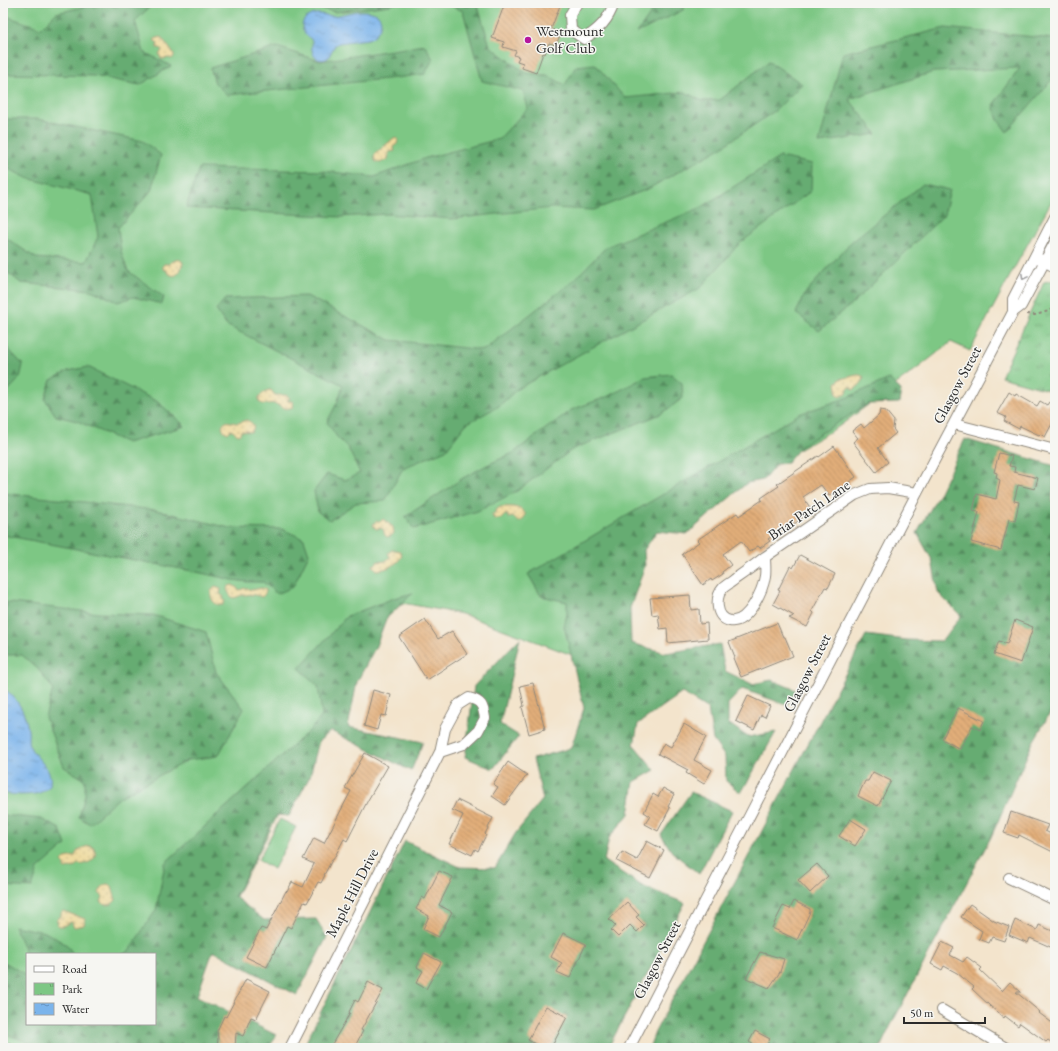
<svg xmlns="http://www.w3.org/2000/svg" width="1058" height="1051" viewBox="0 0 1058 1051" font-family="'EB Garamond',serif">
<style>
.grass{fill:#7dc784;stroke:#547958;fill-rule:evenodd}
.forest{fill:url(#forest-firs);stroke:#486c4e}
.sand{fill:url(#sand-dots);stroke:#8c8264}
.park{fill:url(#park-tufts);stroke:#547958}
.water{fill:url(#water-ripples);stroke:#53708b}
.building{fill:url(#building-back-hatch)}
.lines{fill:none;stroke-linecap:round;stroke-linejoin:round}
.minor-casing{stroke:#8f887c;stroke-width:12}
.path{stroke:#8f887c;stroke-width:2;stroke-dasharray:3 3;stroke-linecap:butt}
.minor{stroke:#fff;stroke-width:10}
.oneway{stroke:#a0a0a0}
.poi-dot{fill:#b5179e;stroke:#f6f6f2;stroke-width:1.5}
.labels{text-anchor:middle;stroke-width:3;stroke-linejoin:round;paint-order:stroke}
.poi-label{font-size:15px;fill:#2b2b2b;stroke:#f6f6f2;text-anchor:start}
.street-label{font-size:15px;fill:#2b2b2b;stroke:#f6f6f2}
</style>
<defs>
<pattern id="forest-firs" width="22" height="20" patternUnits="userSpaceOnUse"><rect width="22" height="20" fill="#66ac72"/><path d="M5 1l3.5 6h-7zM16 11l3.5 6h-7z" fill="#548c5e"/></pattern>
<pattern id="sand-dots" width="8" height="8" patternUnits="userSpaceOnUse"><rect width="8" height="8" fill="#eeda9e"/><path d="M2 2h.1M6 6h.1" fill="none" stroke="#cb8" stroke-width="1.8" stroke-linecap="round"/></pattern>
<pattern id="park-tufts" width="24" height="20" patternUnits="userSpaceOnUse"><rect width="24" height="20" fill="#7dc784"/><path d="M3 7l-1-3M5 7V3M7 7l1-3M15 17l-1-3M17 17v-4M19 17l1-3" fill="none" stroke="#67a26c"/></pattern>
<pattern id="water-ripples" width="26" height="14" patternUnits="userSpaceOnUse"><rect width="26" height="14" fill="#7bb4eb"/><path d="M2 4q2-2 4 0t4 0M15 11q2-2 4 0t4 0" fill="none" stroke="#6593bf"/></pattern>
<pattern id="building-back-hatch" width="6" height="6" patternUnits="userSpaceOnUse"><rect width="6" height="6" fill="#e2ae79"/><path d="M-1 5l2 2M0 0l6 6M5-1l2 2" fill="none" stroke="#b78e63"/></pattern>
</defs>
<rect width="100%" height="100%" fill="#f6f6f2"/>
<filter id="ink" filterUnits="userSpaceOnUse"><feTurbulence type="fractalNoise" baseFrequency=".025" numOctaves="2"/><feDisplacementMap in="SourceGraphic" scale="8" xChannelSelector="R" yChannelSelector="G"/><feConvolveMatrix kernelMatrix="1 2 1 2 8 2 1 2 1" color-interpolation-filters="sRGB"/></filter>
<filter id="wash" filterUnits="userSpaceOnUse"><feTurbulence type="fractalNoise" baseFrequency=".012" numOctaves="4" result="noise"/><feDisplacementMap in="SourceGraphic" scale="16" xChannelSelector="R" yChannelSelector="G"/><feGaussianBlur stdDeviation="0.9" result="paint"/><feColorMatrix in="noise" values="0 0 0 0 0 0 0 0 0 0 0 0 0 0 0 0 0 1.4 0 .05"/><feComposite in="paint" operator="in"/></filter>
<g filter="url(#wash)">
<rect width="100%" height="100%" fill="#f3e4cc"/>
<path class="grass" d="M3,3H1055V195L1011,274L970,351L951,342L918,368L838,427L640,541L607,668L462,614L392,601L281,809L158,1048L3,1031ZM27,954H155V1024H27Z
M280,819L296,827L274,869L258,860Z"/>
<path class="forest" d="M102,3H152L153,4L135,21L144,52L171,66L140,85L93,76L9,74L3,72V15L41,28L56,13Z
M304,3H396L390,5L336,12L308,6Z
M444,3H477L490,46L526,73L547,75L565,85L576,66L595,64L625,98L685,92L702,101L720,100L769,61L802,84L776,110L719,149L648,189L594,210L551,208L452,219L387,214L341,217L186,208L199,168L324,171L374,177L426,158L499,139L528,108L523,91L482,81L463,11Z
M658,3H676L685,9L637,33Z
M945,28L1055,39V76L1007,132L998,120L993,105L1020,68L934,72L849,99L877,134L819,143L843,53Z
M425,45L433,59L425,74L396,78L227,95L215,83L210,68L277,47L320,61Z
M3,119H38L143,141L161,155L151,191L118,228L121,251L128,271L164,297L162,304L133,297L118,302L91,290L21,283L3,269V236L36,258L86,262L98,237L92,195L27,178L3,166Z
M780,157L812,164L811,191L740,243L700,288L517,389L499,406L466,424L446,450L403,468L385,501L356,503L330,520L318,512L314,491L327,474L345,480L360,473L348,448L337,437L327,422L337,403L343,385L226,325L216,310L225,299L307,296L390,340L484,350L573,281L606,247L702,207Z
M923,184L950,190L944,215L853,303L819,331L796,313L806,292L851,242Z
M3,343L23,365L20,378L6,393H3Z
M88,367L158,402L185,426L127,443L77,421L56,416L45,399L51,380L68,371Z
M671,374L682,383L683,398L661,414L573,449L517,491L478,511L414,529L405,517L463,478L487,465L513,453L571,410L609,396L645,377Z
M889,379L901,390L899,403L868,404L802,445L787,463L777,464L763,480L747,483L687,534L657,531L644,550L645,566L630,608L631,643L666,653L720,644L725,671L752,684L772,680L796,690L787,705L742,689L728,704V723L748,737L776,732L741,793L726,781L725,757L713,740L708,709L682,693L638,724L634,745L655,770L634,782L629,814L609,838L604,861L642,886L685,903L608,1048H303L405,841L460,867L495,868L515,834L543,799L533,759L571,748L584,708L564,626L567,614V602L541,596L528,574L799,414L846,398Z
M965,439L1055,466L1052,502L1055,503V705L1033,742L991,837L891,1025L880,1048H649L655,1032L866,635L906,640L942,641L961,616L938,593L932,560L917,533L939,494Z
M3,493L156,510L230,528L282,529L304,539L309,554L293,587L277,594L263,582H248L233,580L192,571L3,535Z
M413,593L386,619L376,646L357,682L348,727L423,742L411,771L331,731L319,741L310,776L289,816L276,815L235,897L264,920L316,919L327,937L297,995L213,951L197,996L276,1035L269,1048H9L3,1045V961L27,976V1024H155V954H123L128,952L156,910L165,863L311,729L322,716L318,686L299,668L347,616L394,598Z
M3,602L99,613L153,615L206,632L216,672L244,709L218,756L188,760L120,797L90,824L79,817L85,795V780L64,767L45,717L53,689L38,669L22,655H3Z
M520,638L500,724L519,736L493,769L465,757L474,686Z
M691,792L732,811L699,874L672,852L661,835Z
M3,815L41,819L60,829L66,845L38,869L32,888L3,886Z
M14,926L45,932L67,945L73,954H27V961L26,953Z"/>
<path class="sand" d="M161,37L174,54V57L171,59L169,58L161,59L159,54L162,50L160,48H157V46L158,43L155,41L154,40L157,38Z
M395,137L398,140L397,144L393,147L395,151L389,152L388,159L380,163L376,162L374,158L375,154Z
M176,260C179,259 182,260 183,263C181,271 176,281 167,272V270H165L163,269V265L164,264H170L171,262Z
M857,375H860L864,377C863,383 858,387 853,390L852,389L851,387L848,388L847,393L839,396L836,392L837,389L836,383L840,379Z
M269,390H271L275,395C280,396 286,393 290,398L287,400L288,401H292L293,403L292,405L293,407C283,411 282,405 274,404C268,402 266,407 259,402V397L266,391Z
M246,420C253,422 256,427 251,432L241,431L240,434L238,435L231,430L228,433L224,431L222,427C225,419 230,422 236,423C240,423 243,421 246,420Z
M500,507C509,507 518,505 525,513C525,517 524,521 518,522L513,517L508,518V515H505L501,519H493L494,517L492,516V514H495V511Z
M383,519L393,527L394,533L391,536L387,537C383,534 385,533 383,529L380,528L377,529L375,528L373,525L376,521L380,522Z
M392,550H395L400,551L402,555C399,564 386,570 377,570L373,566V565L376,564L378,561C382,562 386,562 390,557L388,553Z
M233,585L238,589L240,590L245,588L252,590L262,588L266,590C266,593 264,595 262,597C257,595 250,594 245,595C236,595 233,604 227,589L229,586Z
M215,587L221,589L220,594L224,597L223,599L225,601L223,605C214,606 210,599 211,591Z
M90,846L94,848C98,856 93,862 84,864C82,865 80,864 78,864C76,865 74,867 73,868L71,867L66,869L64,868V864L62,862L65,858L75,856C77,849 83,847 90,846Z
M108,884L112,887L116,900C112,905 106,907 101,902L103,897L99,893C101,889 103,884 108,884Z
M63,911L85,919L84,925L75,927L73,926L72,922H71L63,926H58L57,925L58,922L56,920L61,916V913Z"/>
<path class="park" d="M1055,280V392L1001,377L1044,282Z
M3,1033L43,1048H6L3,1047Z"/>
<path class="water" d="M358,11C364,11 373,11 378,15C386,23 376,37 368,39L339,43L335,45L328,58C321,62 313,59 312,50C311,47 313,44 312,41C311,38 308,37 306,35C301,29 301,22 306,18C316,10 324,16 334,16C342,15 350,12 358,11Z
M3,688C17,697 26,713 28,730C29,735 27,741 29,745C34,757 47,764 50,776C51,779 50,783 50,786C47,788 43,792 39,793C28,796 14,795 3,793Z"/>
<g id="blocks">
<path class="building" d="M505,3H561L551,29L561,33L556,45L549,43L545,54L543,53L536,73L522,68L523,63L517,61L519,57L514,55L516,51L503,47L504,42L492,38Z
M1009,392L1015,396L1016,394L1037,406L1040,401L1047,405L1049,402L1055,405V418L1045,437L1040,434L1039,435L1020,426L1019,429L1004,421L1006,417L997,413Z
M880,410L886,411L894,421L893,429L896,433L878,448L888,462L876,472L853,442L858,438L852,431L861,424L864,428L879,415Z
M834,446L856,477L849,482L850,484L840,491L839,489L829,496L821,485L803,497L811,509L802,515L804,517L794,524L792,522L782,529L768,539L770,541L760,548L758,546L749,552L741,541L723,554L731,565L722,572L723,574L712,581L711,579L703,585L682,554L699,542L697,540L737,513L739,516L762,500L761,498L779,486L777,484L818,456L819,457Z
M999,453L1012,456L1009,466L1015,467L1014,472L1038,478L1035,489L1018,485L1014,501L1019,502L1015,521L1009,519L1001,550L971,542L979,512L973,511L977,494L996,499L1000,480L996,478L997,473L994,472Z
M800,555L835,574L828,588L825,587L812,611L814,613L807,627L789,618L794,616L773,604L780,591L778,590L790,566L793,568Z
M690,595L691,610L699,609L700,624L707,623L708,639L668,643L667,628L660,629L658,614L652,615L650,598Z
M425,619L438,639L452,631L467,654L427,680L399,637Z
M1015,620L1033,627L1021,663L994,654L999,641L1007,644Z
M777,623L783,637H785L793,656L741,677L733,658L735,657L729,642Z
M533,683L545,729L529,734L522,707L524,706L520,686Z
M373,690L391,695L386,716L381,715L377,730L364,726Z
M748,696L770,706L765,717L761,715L754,730L736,721Z
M958,708L984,721L980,730L972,726L960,749L942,739Z
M684,724L706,737L694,760L712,770L704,784L686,773L688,770L658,754L664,743L671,747Z
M365,753L388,766L368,800L347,841L344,839L333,860H332L324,875H325L321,883L318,882L307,903L304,902L291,928L287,926L267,967L246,957L261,928L266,930L286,891L287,892L292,882L303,887L314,864L303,859L314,838L324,843L351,791L345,788Z
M508,762L527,775L505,805L492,796L498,787L493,784Z
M873,772L891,781L878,806L858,796L865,781H868Z
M663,788L674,794L668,807L670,808L658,831L645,824L650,816L644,812L653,794L658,797Z
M457,800L493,818L485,834L486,835L478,851L475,849L472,855L449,844L463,815L452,810Z
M1011,812L1048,825L1045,831L1055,836V853L1019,835L1018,838L1004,833Z
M850,819L866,829L855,846L839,836Z
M647,841L664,850L650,878L617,861L622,852L637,860Z
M817,864L828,876L810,893L798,880Z
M439,871L453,877L439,905L452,912L439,937L423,929L429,916L416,909L422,897L425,899Z
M794,901L810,909V912L797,940L772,928L783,906L790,909Z
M627,902L639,915L636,917L644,925L637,932L630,925L618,937L611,930L616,926L609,919Z
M970,904L994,921L1009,927L1004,941L992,937L989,943L979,939L982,931L961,917Z
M1015,920L1037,930L1039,925L1055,932V949L1030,938L1028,943L1009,935Z
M563,933L586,944L570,978L557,972L562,963L551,957Z
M942,942L954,948L950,955L963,962L967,957L982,968L980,970L1002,991L1010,982L1021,992H1016L1040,1012L1039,1013L1055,1025V1045L1048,1040L1046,1042L1020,1023L1018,1026L1005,1016L1004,1018L990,1006L972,989L974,987L957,973L944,966L942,970L931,964Z
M760,952L784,959L780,972L769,988L746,978Z
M424,953L441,962L426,989L416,983L423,971L417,967Z
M246,979L270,991L256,1019L251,1017L243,1036L236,1033L235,1048H217L218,1038L217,1031L224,1016L226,1017Z
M368,982L383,990L361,1030L363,1031L354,1048H332L334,1045L332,1044L350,1013L349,1012L355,1000L358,1002Z
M546,1006L567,1017L551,1048H543L528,1040Z
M755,1031L770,1039L765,1048H760L749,1042Z"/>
</g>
</g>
<g filter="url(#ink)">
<use href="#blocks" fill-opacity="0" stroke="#8f887c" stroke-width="1"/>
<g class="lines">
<g class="minor-casing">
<path id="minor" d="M577,3L570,15L571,30L584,39C599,29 608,21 614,3
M1040,259L1055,267
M1013,312L1021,306L1055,242
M954,424L1055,450
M765,557L855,495L870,489L888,488L917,493
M765,557C765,563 766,570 765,576C763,590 748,624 730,621C715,618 715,597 723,588C726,585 732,582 735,579C745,572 755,565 765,557Z
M1009,878L1055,900
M942,1010L1006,1048
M290,1048L440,752L445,729L458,705L469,698C482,701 483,706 485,718L478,731L464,744L440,752
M629,1048L917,493L1013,312V299L1055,217"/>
</g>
<path class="path" d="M1027,314L1036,315L1055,309
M3,1041L20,1048"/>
<use href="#minor" class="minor"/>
</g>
<defs><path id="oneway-chevron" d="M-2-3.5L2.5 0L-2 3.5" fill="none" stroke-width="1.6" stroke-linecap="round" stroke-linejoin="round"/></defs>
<use class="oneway" href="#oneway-chevron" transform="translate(1024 277) rotate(118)"/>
</g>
<circle class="poi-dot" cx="528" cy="40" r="4"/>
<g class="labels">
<g class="poi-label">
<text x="536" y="36">Westmount<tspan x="536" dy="17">Golf Club</tspan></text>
</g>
<g class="street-label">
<text transform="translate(957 385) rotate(-62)" y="5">Glasgow Street</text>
<text transform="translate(809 510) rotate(-34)" y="5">Briar Patch Lane</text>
<text transform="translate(807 673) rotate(-63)" y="5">Glasgow Street</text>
<text transform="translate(352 893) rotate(-63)" y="5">Maple Hill Drive</text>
<text transform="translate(657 960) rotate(-63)" y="5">Glasgow Street</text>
</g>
</g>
<rect width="1058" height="1051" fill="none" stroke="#f6f6f2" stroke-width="16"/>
<rect x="26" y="953" width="130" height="72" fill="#f6f6f2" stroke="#a5a5a2"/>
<rect x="34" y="966" width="20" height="6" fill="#ffffff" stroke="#a5a5a2"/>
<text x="62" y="973" font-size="12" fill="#2b2b2b">Road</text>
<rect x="34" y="983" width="20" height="12" fill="url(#park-tufts)" stroke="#a5a5a2"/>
<text x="62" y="993" font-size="12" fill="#2b2b2b">Park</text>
<rect x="34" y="1003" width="20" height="12" fill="url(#water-ripples)" stroke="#a5a5a2"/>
<text x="62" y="1013" font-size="12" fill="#2b2b2b">Water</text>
<path d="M904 1017v6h81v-6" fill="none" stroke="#2b2b2b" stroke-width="2"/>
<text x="910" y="1017" font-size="12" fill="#2b2b2b" stroke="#f6f6f2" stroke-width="3" paint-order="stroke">50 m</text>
</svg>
